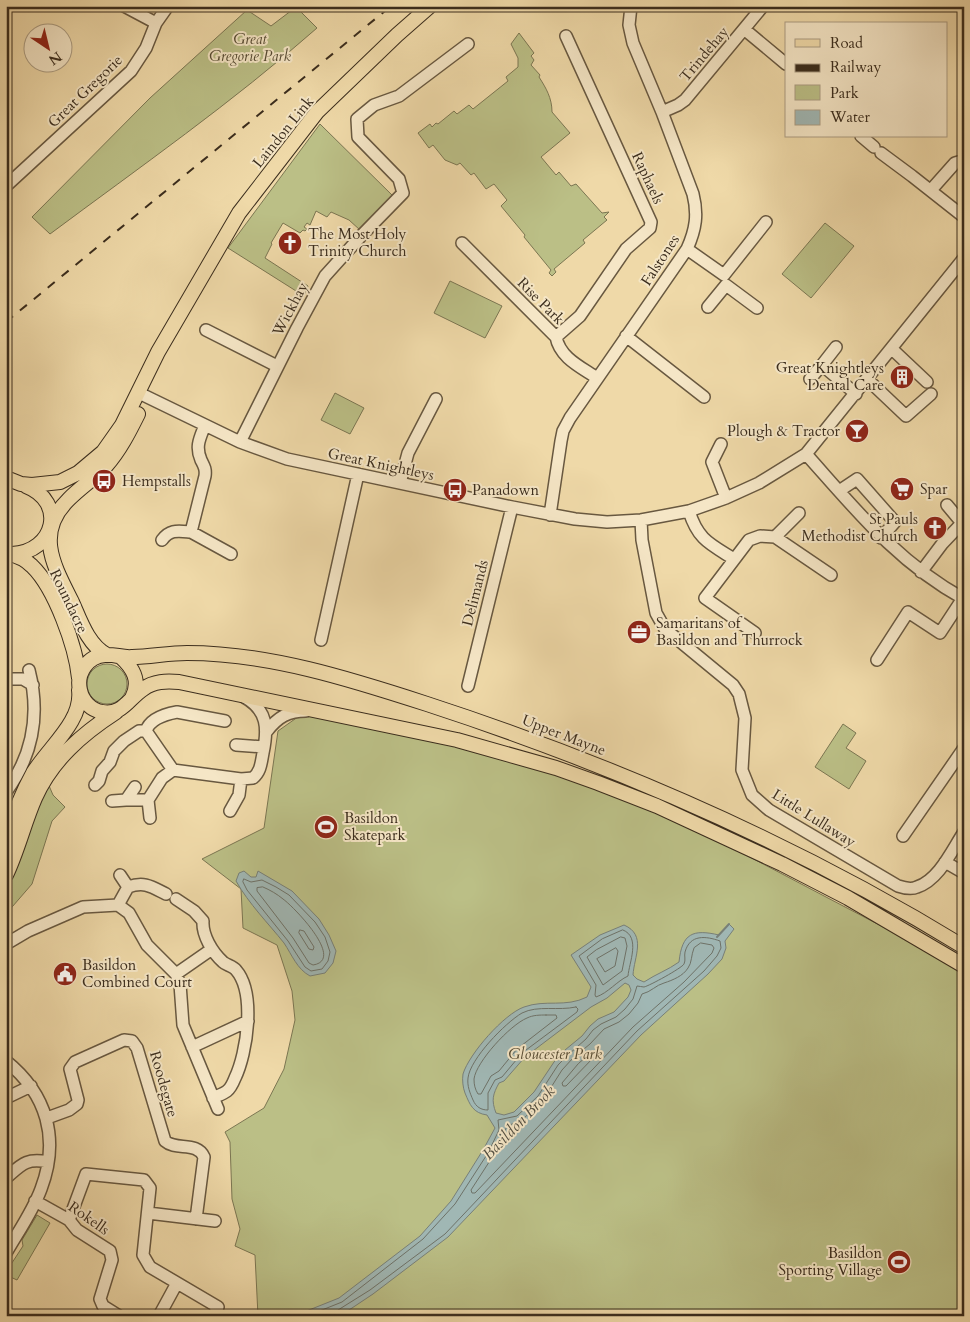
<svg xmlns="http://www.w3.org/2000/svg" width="970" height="1322" viewBox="0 0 970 1322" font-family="Cardo,serif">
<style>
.green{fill:#bbbf86;stroke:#7b7652}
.water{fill:#a0b7b4;stroke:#788078;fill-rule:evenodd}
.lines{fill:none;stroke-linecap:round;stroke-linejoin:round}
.shore{stroke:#6e7268;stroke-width:1}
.stream{stroke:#788078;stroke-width:2}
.minor-casing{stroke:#685840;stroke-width:14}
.major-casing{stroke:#3b2d1d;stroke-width:16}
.minor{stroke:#f5e6c6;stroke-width:11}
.major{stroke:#efd9a8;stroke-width:14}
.rail{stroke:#3b2d1d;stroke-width:2;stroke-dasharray:9 9;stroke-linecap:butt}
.labels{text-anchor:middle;stroke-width:4;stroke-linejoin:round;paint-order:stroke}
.park-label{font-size:15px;font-style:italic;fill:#554a32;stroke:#f5e6c6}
.street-label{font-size:15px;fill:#3b2d1d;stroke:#f5e6c6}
.poi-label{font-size:15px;fill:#3b2d1d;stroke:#f5e6c6;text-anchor:start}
.water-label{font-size:16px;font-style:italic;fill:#545043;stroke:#f5e6c6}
</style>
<rect width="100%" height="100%" fill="#efd9a8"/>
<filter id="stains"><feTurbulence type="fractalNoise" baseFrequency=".004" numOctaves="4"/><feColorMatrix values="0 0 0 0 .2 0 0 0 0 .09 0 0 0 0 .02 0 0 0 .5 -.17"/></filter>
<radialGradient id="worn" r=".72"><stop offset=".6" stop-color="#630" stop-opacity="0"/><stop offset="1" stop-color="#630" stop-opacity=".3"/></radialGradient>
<path class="green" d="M296,7L317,28C233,102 140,167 50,234L32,217L150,98L247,10L271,26Z
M519,33L534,53L531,56L534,60L531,65L540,75L539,77C546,88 552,98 552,112L570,133L541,157L556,175L559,172L571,186L576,184L602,213L609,212L604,217L607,220L583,240L585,243L554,269L556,272L552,276L549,273L551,270L524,237L525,235L501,206L507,200L494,184L486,189L474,173L471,175L460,163L457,165L445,160L433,145L429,148L418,133L430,124L432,127L436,123L438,124L454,111L457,114L469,105L473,109L508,81L506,77L518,67V58L511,44Z
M320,124L393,196L360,230L349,220L331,212L327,217L316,211L310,225L307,223L304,227L307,229L305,231L303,230L300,233L283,223L271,243L272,244L265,258L308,286L304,296L228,248Z
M825,223L854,246L811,298L782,274Z
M450,281L502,306L485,338L434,313Z
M335,393L364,408L350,434L321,420Z
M87 684a20 20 0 1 1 40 0a20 20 0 1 1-40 0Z
M302,714L410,732L550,769L685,823L927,950L964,972V1316H258L255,1255L235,1246L240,1229L232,1199L230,1142L225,1132L264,1108L284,1069L295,1020L292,991L277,945L243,928L241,889L202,859L264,828L278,731Z
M843,724L856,733L846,748L866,761L849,789L815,767Z
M47,781L53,795L65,807L52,821L32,884L6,914V878Z
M37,1215L50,1223L17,1280L6,1275V1272L23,1246L22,1240Z"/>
<path class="water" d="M244,871L251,877H256L258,871L292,891L319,919L329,935L336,951L333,963L325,973L310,976C297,969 292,955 284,943C268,923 249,904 236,881L239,873Z
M729,924L734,929L725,941L726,948L722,959L708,974L641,1035L448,1237L373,1294L346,1312L334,1316H294L339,1298L420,1236L451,1201L483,1150L495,1128L487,1115C473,1113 470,1105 465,1093C463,1088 462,1080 463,1074C469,1054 504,1014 524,1007C546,999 565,1008 587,997L591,987L571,955L600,935L624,925C647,935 634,957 633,975L637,979L644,982C656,974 668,970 679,962C682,933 693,929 719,935ZM625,983L629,985L631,990L628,997L614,1012L598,1019L590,1026L582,1036L565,1050L554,1062L534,1092L514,1112L504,1115L496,1113C491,1100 493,1094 499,1083L504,1081L525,1057L591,1007L607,998Z"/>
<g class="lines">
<path class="shore" d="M244,879L251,882L262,880L276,887L289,895L315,922L325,937L330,952L328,961L322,969L311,971L305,967L288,941L247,890L243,882Z
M263,887C270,890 277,894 283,899C293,906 346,960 313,965L309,963L293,938L257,891V888Z
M300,930L304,931L314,947L313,950L309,949L299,933Z
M623,930C641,937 629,963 628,976C617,981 608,993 596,997L595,995L596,985L579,956L602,939Z
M621,937L625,938L627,946L622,971L603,985L587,957L596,950Z
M701,943L712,945L714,948L712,953L684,982L633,1027L475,1193H472L471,1190L493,1156L507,1126L522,1120L543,1100L562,1070L573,1058L590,1044L604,1029L619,1022L629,1014L638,1003L642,994C651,992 656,985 664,983C673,980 683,976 688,968C692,963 691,955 694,948Z
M616,948L618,951L615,966L605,972L597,959Z
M576,1007L578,1009L577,1012L522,1053L502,1077L495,1080L488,1093V1110C481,1110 476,1107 473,1100C470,1093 467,1086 468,1078C470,1059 505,1023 522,1013C538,1005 558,1011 576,1007Z
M546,1015H556L557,1018L517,1049L499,1071L491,1076L481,1094H478C475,1089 474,1085 474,1079C476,1062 510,1025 527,1018C533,1015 540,1015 546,1015Z
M591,1053L594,1054V1057L566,1086H563L562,1083L578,1064Z
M307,1316L342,1302L423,1239L455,1204L488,1153L499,1130L498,1120L517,1116L538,1096L558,1065L569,1054L586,1039L593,1030L601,1024L616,1017L625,1009L633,999L637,986C639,986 642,987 644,987C649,986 682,968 684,964C686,960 684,956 685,952C690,934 706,936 720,941L721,948L717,956L704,971L637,1031L445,1234L370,1290L338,1310L336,1316"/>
<path class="stream" d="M717,937L729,924"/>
<g class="minor-casing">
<path id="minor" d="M124,6L156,23
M744,29L786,64
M662,112L678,105L685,100L763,6
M861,136L874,147
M881,153L912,176L964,217
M6,186L131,71L146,48L156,23L168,6
M931,190L955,163L962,161L964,159
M462,243L556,337C560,358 581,367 597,378
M687,249L724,275L766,222
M708,307L726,285L757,308
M206,330L277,366
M626,336L704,397
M556,337L580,316L626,249L650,228L651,222L566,36
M836,347L822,365L856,394
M892,349L927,382
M810,379L822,365
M867,379L906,416L931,394
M139,393L240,442L287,459L512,507L575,519L607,522L641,520L689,511L726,498L759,483L806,454L964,258
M205,425C200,438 195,446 201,460C204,466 206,469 205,476L191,532L231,554
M240,442L297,328L325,276L361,236L403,193L399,179L358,137L357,119L374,105L399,96L468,44
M721,444L712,462L726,498
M806,454C856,510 897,562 964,599
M400,483L408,453L436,399
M839,491L857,479L895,522L881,538
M689,511C698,540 710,544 734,559
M799,513L775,537L831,575
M550,515L561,441L563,431L570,418L687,249C696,229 698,214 693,194L662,112L633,43L629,25L631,6
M641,520L642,540L656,613L665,629L733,685L739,694L745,718L742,770L752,795L769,810L898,886C904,888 911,890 917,887C939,880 952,850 964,832
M162,540C170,529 178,531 191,532
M921,572L942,544L962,523L947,505
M755,633L705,598L749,540L760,536L775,537
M321,640L358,474
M877,660L908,612L940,633L963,598
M6,679H23L33,685
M468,686L512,507
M146,731L173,770L241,779L253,778C261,771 261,763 263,753C268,729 268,710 244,697
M267,731C278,717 288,711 306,711
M236,745L264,747
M95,785L99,781L102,771L110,762L114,751L124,741L139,731H146C150,718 166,714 177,712L225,721
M135,787L126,800H148
M6,792C33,755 40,713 29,670
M112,801L126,800
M230,811L239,795L241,779
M150,818L148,800L162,778L173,770
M903,836L964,748
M945,862L964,873
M120,875L128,887
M176,899L194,911L203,921C202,935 212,952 223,962C226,965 233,966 236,970C256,993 247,1053 235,1078C233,1083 231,1088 227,1091C223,1094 217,1096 213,1098
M118,905L128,887C145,881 152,887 166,894
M6,944L28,931L83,907L118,905L129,913L147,945L176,974L180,984L183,1025L218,1109
M176,974L212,949
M192,1047L248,1021
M6,1061C47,1094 60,1139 41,1189C33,1211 18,1232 6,1253
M6,1098L31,1086
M47,1118L69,1110L77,1104L78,1100L70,1069L75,1062L124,1040L132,1041L137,1048L165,1141C176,1151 197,1141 204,1157L196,1219
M6,1178C22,1164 26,1158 48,1162
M35,1201L69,1220L77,1230L110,1251L112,1260L100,1299L103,1306L119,1316
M148,1213L215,1221
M69,1220L86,1174L144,1180L150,1188L143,1255L150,1267L218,1307L213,1316
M159,1316L177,1283"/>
</g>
<g class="major-casing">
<path id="major" d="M6,478L21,484L32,485L60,482L78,473L103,452L122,425L158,352L239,213L317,112L397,35L430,6
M9,554C18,556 25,559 32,566C55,588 76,647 79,678
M12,554C55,552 67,502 26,486
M107,655C88,645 80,620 72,602C54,566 34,533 69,499C81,487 95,478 106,466C120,450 129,432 138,414
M121,657C133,668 141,681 132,698
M6,838C13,816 22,793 33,773C49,747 83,721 79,690
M6,875C18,850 24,823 35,798C52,760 82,734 116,712
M964,947C796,844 614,765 427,704C350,679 268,653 187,653C168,653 150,657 132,657C123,658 114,654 105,655C88,656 76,673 80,690C82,701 91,710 102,712C122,716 129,698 143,689C154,681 166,681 179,682L457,740L556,768L598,783L657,806L782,864L848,898L964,966"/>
</g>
<use href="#minor" class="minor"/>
<use href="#major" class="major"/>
<path class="rail" d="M6,322L391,6"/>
</g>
<defs>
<g id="church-disc" transform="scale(1.25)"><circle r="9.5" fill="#8f2418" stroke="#f5e6c6"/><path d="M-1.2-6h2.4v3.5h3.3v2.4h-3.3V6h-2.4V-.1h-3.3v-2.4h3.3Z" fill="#fff"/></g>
<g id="building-disc" transform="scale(1.25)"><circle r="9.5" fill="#8f2418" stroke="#f5e6c6"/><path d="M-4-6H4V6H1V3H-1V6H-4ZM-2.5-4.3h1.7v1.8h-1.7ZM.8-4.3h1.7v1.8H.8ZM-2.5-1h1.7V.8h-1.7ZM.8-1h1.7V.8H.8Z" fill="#fff"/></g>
<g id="bar-disc" transform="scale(1.25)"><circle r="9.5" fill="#8f2418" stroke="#f5e6c6"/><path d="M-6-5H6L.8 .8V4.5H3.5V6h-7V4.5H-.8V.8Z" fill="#fff"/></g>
<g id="bus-disc" transform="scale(1.25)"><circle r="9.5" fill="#8f2418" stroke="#f5e6c6"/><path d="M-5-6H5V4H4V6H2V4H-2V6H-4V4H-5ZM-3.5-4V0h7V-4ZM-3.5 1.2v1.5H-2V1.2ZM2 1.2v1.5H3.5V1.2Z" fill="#fff"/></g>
<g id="supermarket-disc" transform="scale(1.25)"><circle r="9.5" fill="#8f2418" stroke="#f5e6c6"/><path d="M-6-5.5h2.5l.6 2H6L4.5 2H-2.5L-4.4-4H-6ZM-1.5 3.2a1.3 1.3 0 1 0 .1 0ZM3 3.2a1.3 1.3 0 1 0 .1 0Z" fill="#fff"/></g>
<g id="office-disc" transform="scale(1.25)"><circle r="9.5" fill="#8f2418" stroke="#f5e6c6"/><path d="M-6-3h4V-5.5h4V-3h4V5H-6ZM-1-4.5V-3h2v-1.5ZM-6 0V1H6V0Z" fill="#fff"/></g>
<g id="stadium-disc" transform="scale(1.25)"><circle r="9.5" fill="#8f2418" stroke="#f5e6c6"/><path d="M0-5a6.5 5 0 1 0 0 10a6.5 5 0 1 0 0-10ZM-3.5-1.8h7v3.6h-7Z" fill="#fff"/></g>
<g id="civic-disc" transform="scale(1.25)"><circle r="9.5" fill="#8f2418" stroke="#f5e6c6"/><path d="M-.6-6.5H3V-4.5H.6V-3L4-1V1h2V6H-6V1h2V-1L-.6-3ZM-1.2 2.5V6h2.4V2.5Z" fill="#fff"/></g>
</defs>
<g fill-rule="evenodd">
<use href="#church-disc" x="290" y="243"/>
<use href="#building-disc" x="902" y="377"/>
<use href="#bar-disc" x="857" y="431"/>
<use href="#bus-disc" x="104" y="481"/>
<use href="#supermarket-disc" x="902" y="489"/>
<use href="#bus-disc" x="455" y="490"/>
<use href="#church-disc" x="935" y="528"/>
<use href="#office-disc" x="639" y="632"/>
<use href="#stadium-disc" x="326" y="827"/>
<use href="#civic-disc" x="65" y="974"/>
<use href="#stadium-disc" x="899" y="1262"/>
</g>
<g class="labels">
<g class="park-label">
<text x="250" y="44">Great<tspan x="250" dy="17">Gregorie Park</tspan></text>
<text x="555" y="1059">Gloucester Park</text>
</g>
<g class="street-label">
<text transform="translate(704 54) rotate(-50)" y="5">Trindehay</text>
<text transform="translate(85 91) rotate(-44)" y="5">Great Gregorie</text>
<text transform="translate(283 132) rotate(-51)" y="5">Laindon Link</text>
<text transform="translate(648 178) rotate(65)" y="5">Raphaels</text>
<text transform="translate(660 260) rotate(-57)" y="5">Falstones</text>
<text transform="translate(541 301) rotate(45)" y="5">Rise Park</text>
<text transform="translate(290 309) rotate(-62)" y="5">Wickhay</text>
<text transform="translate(381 464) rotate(12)" y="5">Great Knightleys</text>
<text transform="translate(475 593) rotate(-76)" y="5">Delimands</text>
<text transform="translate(69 601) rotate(64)" y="5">Roundacre</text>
<text transform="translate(564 735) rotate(21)" y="5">Upper Mayne</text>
<text transform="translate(814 818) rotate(32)" y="5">Little Lullaway</text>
<text transform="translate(164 1084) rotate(74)" y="5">Roodegate</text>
<text transform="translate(89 1218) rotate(35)" y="5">Rokells</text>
</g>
<g class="poi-label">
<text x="308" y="239">The Most Holy<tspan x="308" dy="17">Trinity Church</tspan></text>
<text x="884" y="373" text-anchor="end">Great Knightleys<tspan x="884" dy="17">Dental Care</tspan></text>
<text x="840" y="436" text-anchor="end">Plough &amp; Tractor</text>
<text x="122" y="486">Hempstalls</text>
<text x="920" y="494">Spar</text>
<text x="472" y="495">Panadown</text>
<text x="918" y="524" text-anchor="end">St Pauls<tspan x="918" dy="17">Methodist Church</tspan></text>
<text x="656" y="628">Samaritans of<tspan x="656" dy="17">Basildon and Thurrock</tspan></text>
<text x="344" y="823">Basildon<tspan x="344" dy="17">Skatepark</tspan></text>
<text x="82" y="970">Basildon<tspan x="82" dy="17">Combined Court</tspan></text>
<text x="882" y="1258" text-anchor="end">Basildon<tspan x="882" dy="17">Sporting Village</tspan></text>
</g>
<g class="water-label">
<text transform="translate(518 1122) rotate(-46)" y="6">Basildon Brook</text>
</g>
</g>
<rect width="970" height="1322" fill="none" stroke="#efd9a8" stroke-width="25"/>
<rect x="8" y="8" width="955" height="1307" fill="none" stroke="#3b2d1d" stroke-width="2.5"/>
<rect x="12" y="12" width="945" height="1297" fill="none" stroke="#3b2d1d"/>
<rect x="785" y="22" width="162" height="115" fill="#f5e6c6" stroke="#ab9c82"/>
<rect x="795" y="39" width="25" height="8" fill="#efd9a8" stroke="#ab9c82"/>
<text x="830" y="48" font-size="15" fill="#3b2d1d">Road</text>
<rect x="795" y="64" width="25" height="8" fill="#3b2d1d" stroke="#ab9c82"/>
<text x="830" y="72" font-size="15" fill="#3b2d1d">Railway</text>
<rect x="795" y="85" width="25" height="15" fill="#bbbf86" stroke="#ab9c82"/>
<text x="830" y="98" font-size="15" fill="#3b2d1d">Park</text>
<rect x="795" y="110" width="25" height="15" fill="#a0b7b4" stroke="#ab9c82"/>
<text x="830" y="122" font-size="15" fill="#3b2d1d">Water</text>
<g transform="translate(48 48) rotate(145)"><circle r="24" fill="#f5e6c6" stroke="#ab9c82"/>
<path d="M0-4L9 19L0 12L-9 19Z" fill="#8f2418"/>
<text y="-8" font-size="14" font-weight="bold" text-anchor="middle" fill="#3b2d1d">N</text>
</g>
<rect width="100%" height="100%" filter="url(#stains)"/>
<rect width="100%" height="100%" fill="url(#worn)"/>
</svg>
